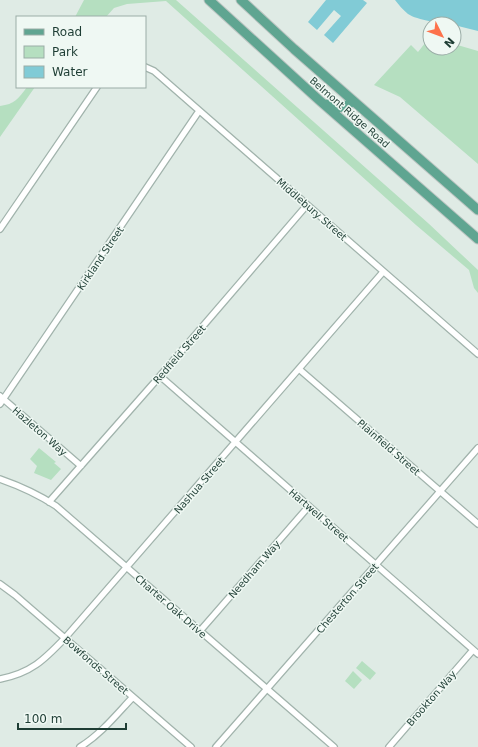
<svg xmlns="http://www.w3.org/2000/svg" width="478" height="747" viewBox="0 0 478 747" font-family="'DejaVu Sans',sans-serif">
<style>
.green{fill:#b5dfc0}
.water{fill:#81cbd6}
.lines{fill:none;stroke-linecap:round;stroke-linejoin:round}
.street-casing{stroke:#a1b3ac;stroke-width:8}
.primary-casing{stroke:#bcc5c2;stroke-width:11}
.street{stroke:#fff;stroke-width:5.5}
.primary{stroke:#5fa591;stroke-width:9}
.labels{text-anchor:middle;stroke-width:3;stroke-linejoin:round;paint-order:stroke}
.street-label{font-size:10px;fill:#1e3d34;stroke:#eff8f3}
</style>
<rect width="100%" height="100%" fill="#dfebe5"/>
<path class="green" d="M84,0H176L428,223L478,270V293L474,288L469,270L416,225L166,1L127,4L114,8L106,17H75Z
M429,38L430,48H454V44L478,51V164L400,97L374,85L411,45L418,52Z
M27,87H35L0,137V106C15,104 18,99 27,87Z
M39,448L56,462L54,463L61,469L51,480L34,473L37,466L30,459Z
M362,661L376,673L370,680L356,668Z
M353,671L362,680L354,689L345,681Z"/>
<path class="water" d="M326,0H363L367,3L333,43L324,35L341,16L334,10L317,30L308,22Z
M395,0H478V31L454,25V24C442,24 417,20 408,14C403,10 399,5 395,0Z"/>
<g class="lines">
<g class="street-casing">
<path id="street" d="M145,67L154,71L478,354
M0,229L97,87
M299,369L478,524
M160,376L478,654
M0,396L81,466
M0,404L199,111
M0,479C20,486 38,494 56,506L334,747
M49,502L160,376L307,205
M0,584L15,595L191,747
M200,631L309,506
M0,679C31,673 44,660 65,638L383,272
M80,747C101,734 116,715 133,697
M216,747L478,448
M389,747L473,650"/>
</g>
<g class="primary-casing">
<path id="primary" d="M209,0L319,100L478,239
M241,0L294,49L478,210
M327,104C339,109 343,109 353,101"/>
</g>
<use href="#street" class="street"/>
<use href="#primary" class="primary"/>
</g>
<g class="labels">
<g class="street-label">
<text transform="translate(350 112) rotate(41)" y="4">Belmont Ridge Road</text>
<text transform="translate(312 209) rotate(41)" y="4">Middlebury Street</text>
<text transform="translate(100 258) rotate(-56)" y="4">Kirkland Street</text>
<text transform="translate(179 354) rotate(-49)" y="4">Redfield Street</text>
<text transform="translate(40 431) rotate(41)" y="4">Hazleton Way</text>
<text transform="translate(389 447) rotate(41)" y="4">Plainfield Street</text>
<text transform="translate(199 485) rotate(-49)" y="4">Nashua Street</text>
<text transform="translate(319 515) rotate(41)" y="4">Hartwell Street</text>
<text transform="translate(254 569) rotate(-49)" y="4">Needham Way</text>
<text transform="translate(347 598) rotate(-49)" y="4">Chesterton Street</text>
<text transform="translate(171 606) rotate(41)" y="4">Charter Oak Drive</text>
<text transform="translate(96 665) rotate(41)" y="4">Bowfonds Street</text>
<text transform="translate(431 698) rotate(-49)" y="4">Brookton Way</text>
</g>
</g>
<rect x="16" y="16" width="130" height="72" fill="#eff8f3" stroke="#9bada7"/>
<rect x="24" y="29" width="20" height="6" fill="#5fa591" stroke="#9bada7"/>
<text x="52" y="36" font-size="12" fill="#1e3d34">Road</text>
<rect x="24" y="46" width="20" height="12" fill="#b5dfc0" stroke="#9bada7"/>
<text x="52" y="56" font-size="12" fill="#1e3d34">Park</text>
<rect x="24" y="66" width="20" height="12" fill="#81cbd6" stroke="#9bada7"/>
<text x="52" y="76" font-size="12" fill="#1e3d34">Water</text>
<g transform="translate(442 36) rotate(132)"><circle r="19" fill="#eff8f3" stroke="#9bada7"/>
<path d="M0-3L7 15L0 10L-7 15Z" fill="#fd724b"/>
<text y="-6" font-size="11" font-weight="bold" text-anchor="middle" fill="#1e3d34">N</text>
</g>
<path d="M18 723v6h108v-6" fill="none" stroke="#1e3d34" stroke-width="2"/>
<text x="24" y="723" font-size="12" fill="#1e3d34" stroke="#eff8f3" stroke-width="3" paint-order="stroke">100 m</text>
</svg>
